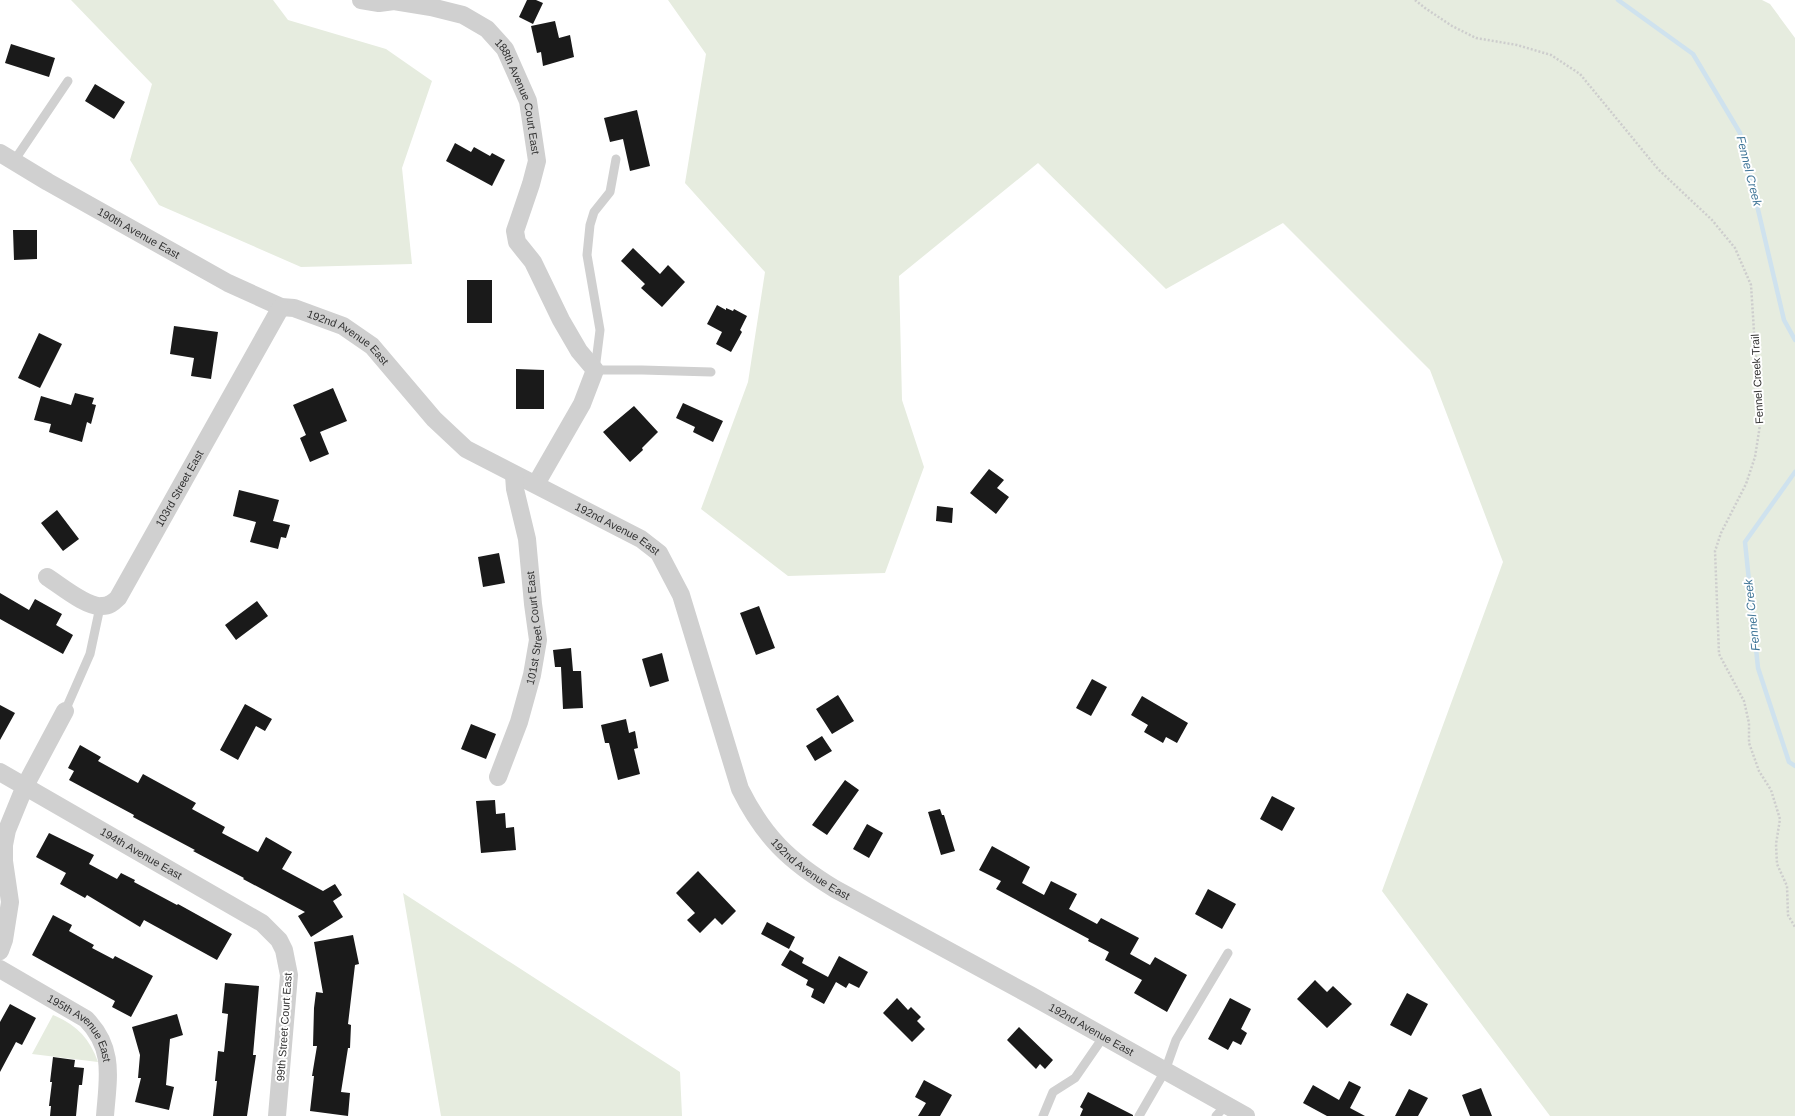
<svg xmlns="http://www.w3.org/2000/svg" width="1795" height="1116" viewBox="0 0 1795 1116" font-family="Helvetica,sans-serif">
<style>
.green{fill:#e6ecdf}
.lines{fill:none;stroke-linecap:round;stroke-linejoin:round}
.stream{stroke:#cfe2ee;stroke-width:4.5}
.building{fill:#1a1a1a}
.path{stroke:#cdcdcd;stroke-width:2.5;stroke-dasharray:2 2;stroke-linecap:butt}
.lane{stroke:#d0d0d0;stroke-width:9}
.street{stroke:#d0d0d0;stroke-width:18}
.labels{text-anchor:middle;stroke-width:4;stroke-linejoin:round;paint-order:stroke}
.street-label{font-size:11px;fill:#333;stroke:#fff}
.water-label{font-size:12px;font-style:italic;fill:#3f7597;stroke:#fff}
</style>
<rect width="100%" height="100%" fill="#fff"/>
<path class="green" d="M71,0H273L288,20L386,49L432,81L402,168L412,264L301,267L159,205L130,160L152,84Z
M668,0H1762L1770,4L1795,38V1116H1550L1382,891L1503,562L1430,370L1283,223L1166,289L1038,163L899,276L902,400L924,467L885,573L788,576L701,509L748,382L765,272L685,183L706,54Z
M403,893L680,1072L682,1116H441Z
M53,1015C76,1024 90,1039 98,1062L32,1054Z"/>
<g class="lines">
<path class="stream" d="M1618,0L1693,54L1740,133L1784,320L1795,340
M1795,472L1745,542L1758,668L1789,762L1795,766"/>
</g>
<path class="building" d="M527,0H536L543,3L533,24L519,17Z
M555,21L559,38L570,35L574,57L543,66L541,52L537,53L531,26Z
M11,44L55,58L49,77L5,63Z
M95,84L125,102L114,119L85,101Z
M637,110L650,166L630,171L623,139L610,142L604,118Z
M455,143L471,152L474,147L490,156L492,153L505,160L492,186L446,161Z
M13,230H37V259L14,260Z
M633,248L660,274L668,265L685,282L662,307L641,288L645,284L621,261Z
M467,280H492V323H467Z
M717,305L726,310V308L733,311L734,309L747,316L740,330L742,332L731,352L716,344L722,332L707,324Z
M174,326L218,332L211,379L191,376L194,358L170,354Z
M39,333L62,344L40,388L18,378Z
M516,369L544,370V409H516Z
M333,388L347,421L320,432L329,454L310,462L300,438L306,435L293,405Z
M75,393L94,398L92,404L96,405L91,424L87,422L82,442L49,432L51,424L34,420L41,396L71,405Z
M683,403L723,421L713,442L693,432L695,427L676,418Z
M634,406L658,432L642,448L643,450L630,462L603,432Z
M989,469L1004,480L997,488L1009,497L996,514L970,493Z
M239,490L279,500L273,521L290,525L286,538L281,537L278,549L250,542L256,522L233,516Z
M937,506L953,508L952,523L936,521Z
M57,510L79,539L63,551L41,523Z
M499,553L505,583L483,587L478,557Z
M0,593L29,610L35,599L62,614L56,625L73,635L63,654L0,619Z
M257,601L268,616L236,640L225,625Z
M759,606L775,648L756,655L740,613Z
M571,648L573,671H581L583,708L563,709L561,667H555L553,650Z
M662,653L669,681L650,687L642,659Z
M1092,679L1107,687L1091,716L1076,708Z
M838,695L854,721L832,734L816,709Z
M1142,696L1188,723L1177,743L1166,737L1163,743L1144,732L1148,725L1131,715Z
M245,704L272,719L265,731L256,726L238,760L220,750Z
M0,705L15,713L0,740Z
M626,719L629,733L635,731L638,748L634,749L640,774L618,780L609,743H605L601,725Z
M471,724L496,734L486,759L461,749Z
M822,736L832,751L815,761L806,746Z
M80,745L101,757L98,761L138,783L143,774L196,803L192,809L225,827L222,833L258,852L266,837L292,852L282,869L323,891L335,884L342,895L333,901L343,917L311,937L298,916L305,912L243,879L244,878L193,851L195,850L133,817L134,815L69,780L74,771L68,768Z
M845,780L859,790L827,835L812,825Z
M1272,796L1295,808L1282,831L1260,819Z
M495,800L496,814L505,813L506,828L514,827L516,850L481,853L476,801Z
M940,809L942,815H944L955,851L941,855L928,812Z
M867,824L883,833L869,858L853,849Z
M49,833L94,855L89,864L117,879L121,873L135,880L134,882L177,905L178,904L232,934L217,960L144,920L140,927L87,895L85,898L60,884L66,873L36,857Z
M992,846L1030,867L1022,883L1044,895L1051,881L1077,894L1069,909L1097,924L1101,918L1139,938L1130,954L1150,965L1155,957L1187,975L1167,1012L1134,993L1142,980L1105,960L1109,952L1088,941L1089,939L996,889L1001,881L979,870Z
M698,871L736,911L722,925L715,918L700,933L687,920L695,913L676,893Z
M1208,889L1236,904L1222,929L1195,914Z
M53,915L72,925L69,931L94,945L92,948L113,959L115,956L153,976L131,1017L112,1007L115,1001L32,955Z
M767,922L795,937L789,949L761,934Z
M353,935L359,964L355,965L348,1024L351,1025L350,1048H348L341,1092L350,1093L348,1116L310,1111L314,1076H312L317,1046H313L314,1008L316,992L323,993L314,942Z
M790,950L804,958L802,963L828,977L839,956L868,972L859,988L849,983L846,988L836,982L824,1004L811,997L814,989L806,985L808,980L781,965Z
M1315,980L1327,992L1333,986L1352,1004L1327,1028L1297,999Z
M225,983L259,986L253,1055H256L247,1116H213L217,1081H215L218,1051L224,1052L228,1014L222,1013Z
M1407,993L1428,1004L1411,1036L1390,1025Z
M897,998L908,1010L911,1007L921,1017L917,1021L925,1029L912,1042L883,1013Z
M1230,998L1251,1009L1241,1029L1247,1033L1241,1045L1233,1041L1228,1050L1208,1039Z
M10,1004L36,1018L22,1045L16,1042L0,1072V1022Z
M177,1014L183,1035L170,1039L166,1085L174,1087L169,1110L135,1102L141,1078H138L140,1055L132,1027Z
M1019,1027L1053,1060L1045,1069L1040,1064L1036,1069L1007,1040Z
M53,1057L75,1060L74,1067L84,1068L82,1085H79L76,1116H50L51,1106H49L52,1082H50Z
M924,1080L952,1095L940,1116H918L926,1103L915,1097Z
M1349,1081L1361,1087L1350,1108L1365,1116H1327L1303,1103L1313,1085L1339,1100Z
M1481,1088L1492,1116H1470L1462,1095Z
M1409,1089L1428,1098L1418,1116H1395Z
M1088,1092L1133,1115V1116H1080L1083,1109L1080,1107Z"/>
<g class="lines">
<path class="path" d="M1415,0L1425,8L1452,26L1476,38L1517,45L1551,55L1580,74L1658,169L1712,220L1735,248L1751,285L1760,425L1755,457L1746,484L1721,533L1715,551L1719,654L1744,701L1749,723V743L1759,771L1771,790L1780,819L1776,844L1777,864L1787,886L1788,915L1795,927"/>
<path class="lane" d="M616,159L610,192L594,212L590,225L587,255L600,330L595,370H642L711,372
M14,161L68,81
M65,711L90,654L100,607
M1043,1116L1053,1092L1075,1078L1104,1036
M1139,1116L1165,1071L1176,1040L1228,953
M1216,1116L1226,1105"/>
<g class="street">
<path id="s1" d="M361,0L379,3L394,1L431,7L463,15L487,29L505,49L528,101L537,161L531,184L515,231L517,242L533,262L561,320L579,351L595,370L582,404L536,484"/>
<path id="s2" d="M0,153L48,182L228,283L281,307L294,308L343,326L372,346L434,419L466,449L641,539L659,553L681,595L740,789C764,837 789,861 835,889L1030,995L1246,1116"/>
<path id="s3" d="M47,577C60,585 87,608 102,606C109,606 113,603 118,598L281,307"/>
<path id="s4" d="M0,772L262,923L279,940L284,950L289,975L277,1116"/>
<path id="s5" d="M498,777L519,722L532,675L538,640L533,604L527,539L515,489L514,475"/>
<path d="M0,951L4,940L10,902L4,861V845L7,830L25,786L65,711"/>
<path id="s6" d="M0,969L86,1019C115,1049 108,1077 105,1116"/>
</g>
</g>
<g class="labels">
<g class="street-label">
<text dy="4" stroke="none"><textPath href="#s1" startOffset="208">188th Avenue Court East</textPath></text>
<text dy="4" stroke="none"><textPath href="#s2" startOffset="160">190th Avenue East</textPath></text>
<text dy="4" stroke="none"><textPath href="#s2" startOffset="396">192nd Avenue East</textPath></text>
<text transform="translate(1757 379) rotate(-93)" y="4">Fennel Creek Trail</text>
<text dy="4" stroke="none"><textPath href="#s3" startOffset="207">103rd Street East</textPath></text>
<text dy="4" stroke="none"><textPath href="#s2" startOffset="732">192nd Avenue East</textPath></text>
<text dy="4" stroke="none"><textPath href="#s5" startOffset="155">101st Street Court East</textPath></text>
<text dy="4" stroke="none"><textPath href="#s4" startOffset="163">194th Avenue East</textPath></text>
<text dy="4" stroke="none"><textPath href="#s2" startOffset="1139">192nd Avenue East</textPath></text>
<text transform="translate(284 1027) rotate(-86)" y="4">99th Street Court East</text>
<text dy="4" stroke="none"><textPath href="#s2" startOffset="1463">192nd Avenue East</textPath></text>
<text dy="4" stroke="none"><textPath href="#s6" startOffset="102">195th Avenue East</textPath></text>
</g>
<g class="water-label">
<text transform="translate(1749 171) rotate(76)" y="4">Fennel Creek</text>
<text transform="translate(1752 615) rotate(-96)" y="4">Fennel Creek</text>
</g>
</g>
</svg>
